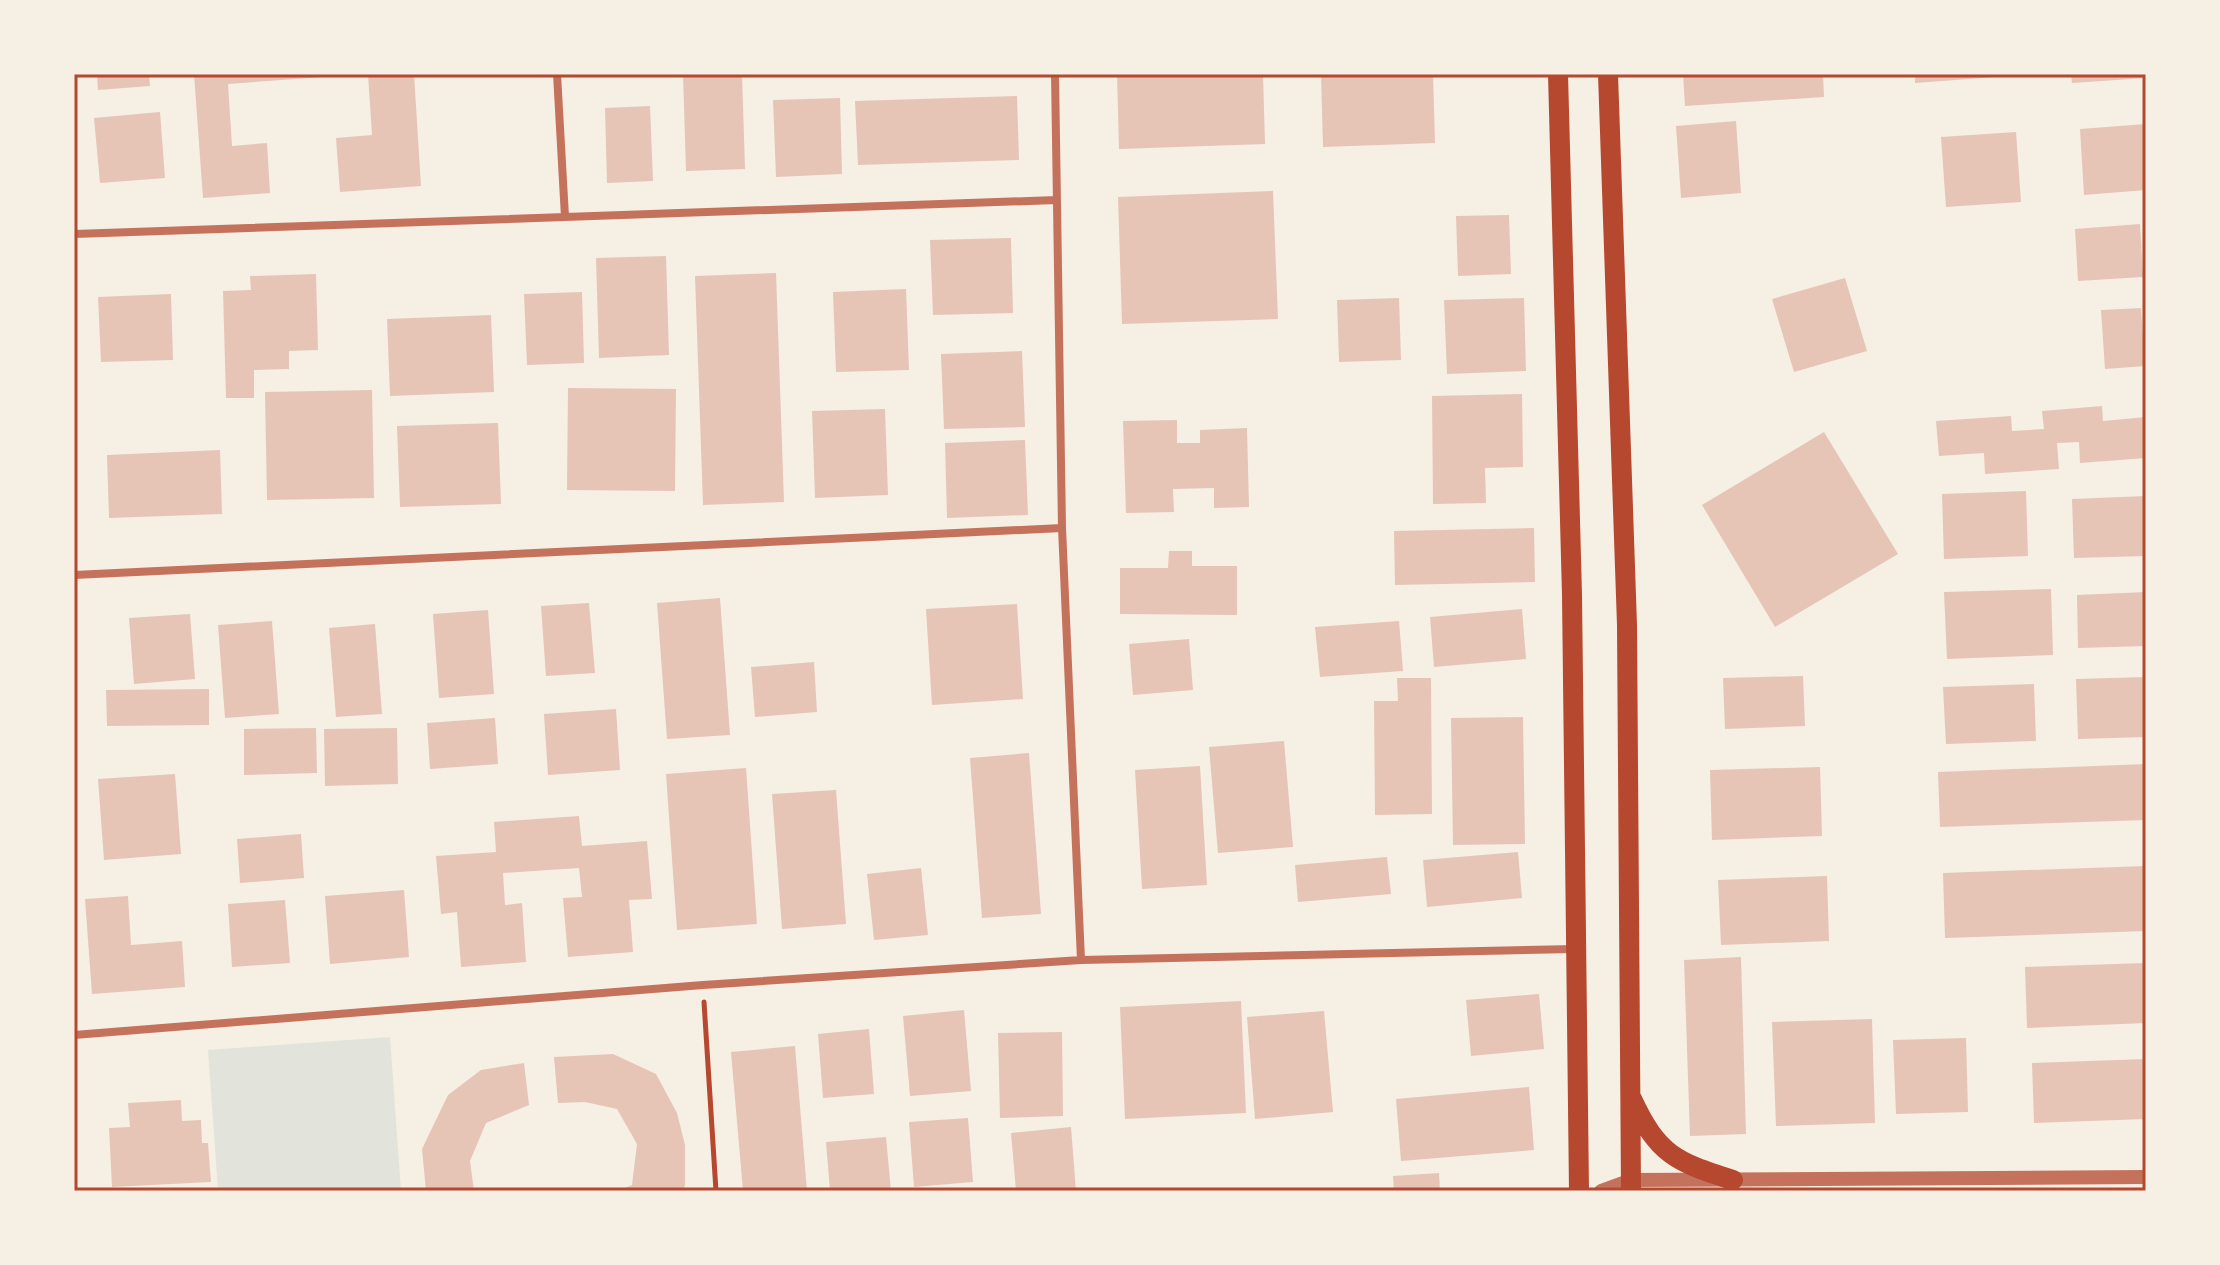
<svg xmlns="http://www.w3.org/2000/svg" width="2220" height="1265" viewBox="0 0 2220 1265" font-family="'Noto Serif',serif">
<style>
.green{fill:#e2e4dc}
.building{fill:#e6c5b7}
.lines{fill:none;stroke-linecap:round;stroke-linejoin:round}
.path{stroke:#b5482f;stroke-width:5}
.minor{stroke:#c5725c;stroke-width:8}
.tertiary{stroke:#c5725c;stroke-width:14}
.primary{stroke:#b5482f;stroke-width:20}
.neatline{fill:none;stroke:#b5482f;stroke-width:3}
</style>
<rect width="100%" height="100%" fill="#f6efe4"/>
<path class="green" d="M390,1037L401,1191H218L208,1050Z"/>
<path class="building" d="M97,74H149L150,86L98,90Z
M194,74H337V76L228,84L232,146L267,143L270,193L203,198Z
M368,74H414L421,186L340,192L336,138L372,135Z
M683,74H742L745,169L686,171Z
M1117,74H1263L1265,144L1119,149Z
M1321,74H1433L1435,143L1323,147Z
M1683,74H1823L1824,97L1685,106Z
M1915,74H2009V76L1915,83Z
M2071,74H2146V78L2072,83Z
M1017,96L1019,160L858,165L855,101Z
M840,98L842,174L776,177L773,100Z
M650,106L653,181L607,183L605,108Z
M160,112L165,178L100,183L94,118Z
M1736,121L1741,193L1681,198L1676,126Z
M2146,124V190L2084,195L2080,129Z
M2016,132L2021,202L1946,207L1941,137Z
M1273,191L1278,319L1122,324L1118,197Z
M1509,215L1511,274L1458,276L1456,216Z
M2140,224L2143,277L2078,281L2075,229Z
M1011,238L1013,313L933,315L930,240Z
M666,256L669,355L599,358L596,258Z
M776,273L784,502L703,505L695,276Z
M316,274L318,350L289,351V369L254,370V398H226L223,291L251,290L250,276Z
M1845,278L1867,351L1794,372L1772,299Z
M906,289L909,370L836,372L833,292Z
M582,292L584,363L527,365L524,294Z
M171,294L173,360L101,362L98,297Z
M1399,298L1401,360L1339,362L1337,300Z
M1524,298L1526,371L1447,374L1444,300Z
M2141,308L2145,366L2105,369L2101,310Z
M491,315L494,392L390,396L387,319Z
M1022,351L1025,427L944,429L941,354Z
M568,388L676,389L675,491L567,490Z
M372,390L374,498L267,500L265,392Z
M1522,394L1523,467L1485,468L1486,503L1433,504L1432,396Z
M2102,406L2103,421L2146,417V458L2080,463L2079,442L2057,443L2059,469L1985,474L1984,453L1939,456L1936,421L2011,416L2012,431L2044,429L2042,411Z
M885,409L888,495L815,498L812,411Z
M1177,420V443H1200V430L1247,428L1249,507L1214,508V488L1173,489L1174,512L1126,513L1123,421Z
M498,423L501,504L400,507L397,426Z
M1824,432L1898,554L1775,627L1702,505Z
M1025,440L1028,515L947,518L945,443Z
M220,450L222,514L109,518L107,455Z
M2026,491L2028,556L1944,559L1942,494Z
M2146,496V556L2074,558L2072,499Z
M1534,528L1535,582L1395,585L1394,531Z
M1169,551H1192V566H1237V615L1120,614V568H1168Z
M2051,589L2053,655L1947,659L1944,592Z
M2146,592V646L2078,648L2077,595Z
M720,598L730,735L667,739L657,603Z
M589,603L595,673L546,676L541,606Z
M1017,604L1023,699L932,705L926,609Z
M1522,609L1526,659L1434,667L1430,617Z
M488,610L494,694L439,698L433,614Z
M190,614L195,679L134,684L129,618Z
M272,621L279,714L225,718L218,625Z
M1399,621L1403,671L1320,677L1315,627Z
M375,624L382,714L336,717L329,628Z
M1189,639L1193,690L1133,695L1129,644Z
M814,662L817,712L755,717L751,667Z
M1803,676L1805,726L1725,729L1723,678Z
M2146,677V737L2078,739L2076,679Z
M1397,678H1431L1432,814L1375,815L1374,701H1398Z
M2034,684L2036,741L1946,744L1943,687Z
M209,689V725L107,726L106,690Z
M616,709L620,770L548,775L544,714Z
M1523,717L1525,844L1453,845L1451,718Z
M495,718L498,764L430,769L427,723Z
M316,728L317,773L244,775V729Z
M397,728L398,784L325,786L324,729Z
M1284,741L1293,847L1218,853L1209,747Z
M1029,753L1041,914L982,918L970,758Z
M2146,764V820L1940,827L1938,772Z
M1200,766L1207,885L1142,889L1135,770Z
M1820,767L1822,836L1712,840L1710,770Z
M746,768L757,924L677,930L666,774Z
M175,774L181,854L104,860L98,779Z
M836,790L846,924L782,929L772,794Z
M579,816L582,846L647,841L652,899L629,900L633,952L568,957L563,898L582,897L579,868L503,873L505,905L522,903L526,962L461,967L457,912L441,914L436,856L496,852L494,822Z
M301,834L304,878L240,883L237,839Z
M1518,852L1522,898L1427,907L1423,860Z
M1387,857L1391,894L1298,902L1295,865Z
M2146,866V931L1945,938L1943,873Z
M921,868L928,935L874,940L867,874Z
M1827,876L1829,941L1721,945L1718,880Z
M404,890L409,957L330,964L325,896Z
M128,896L131,945L182,941L185,987L92,994L85,899Z
M285,900L290,963L232,967L228,904Z
M1741,957L1746,1134L1690,1136L1684,960Z
M2146,963V1023L2027,1028L2025,967Z
M1539,994L1544,1049L1471,1056L1466,1000Z
M1241,1001L1246,1113L1125,1119L1120,1007Z
M964,1010L971,1091L910,1096L903,1016Z
M1324,1011L1333,1112L1255,1119L1247,1017Z
M1872,1019L1875,1123L1776,1126L1772,1022Z
M869,1029L874,1094L823,1098L818,1034Z
M1062,1032L1063,1116L1000,1118L998,1033Z
M1966,1038L1968,1112L1896,1114L1893,1040Z
M795,1046L807,1191H743L731,1052Z
M613,1054L656,1074L677,1113L685,1145V1185L683,1191H618L632,1185L637,1144L617,1109L585,1102L558,1103L554,1057Z
M2146,1059V1119L2034,1123L2032,1063Z
M524,1063L529,1105L486,1123L470,1161L474,1191H426L422,1149L448,1095L481,1070Z
M1529,1087L1534,1150L1401,1161L1396,1099Z
M181,1100L182,1121L201,1120L202,1143H208L211,1182L112,1187L109,1128L130,1127L128,1103Z
M968,1118L973,1182L914,1187L909,1122Z
M1071,1127L1076,1191H1016L1011,1133Z
M886,1137L891,1191H830L826,1142Z
M1439,1173L1440,1191H1394L1393,1176Z"/>
<g class="lines">
<path class="path" d="M704,1002L716,1191"/>
<path class="minor" d="M557,74L565,217
M1055,74L1062,528L1081,960
M74,234L1056,200
M74,575L1062,528
M74,1035L703,985L1081,960L1574,949"/>
<path class="tertiary" d="M1601,1191L1631,1180L2146,1177"/>
<path class="primary" d="M1558,74L1572,595L1579,1191
M1608,74L1627,625L1631,1191
M1632,1099C1658,1155 1676,1162 1733,1180"/>
</g>
<rect width="2220" height="1265" fill="none" stroke="#f6efe4" stroke-width="152"/>
<rect x="76" y="76" width="2068" height="1113" class="neatline"/>
</svg>
